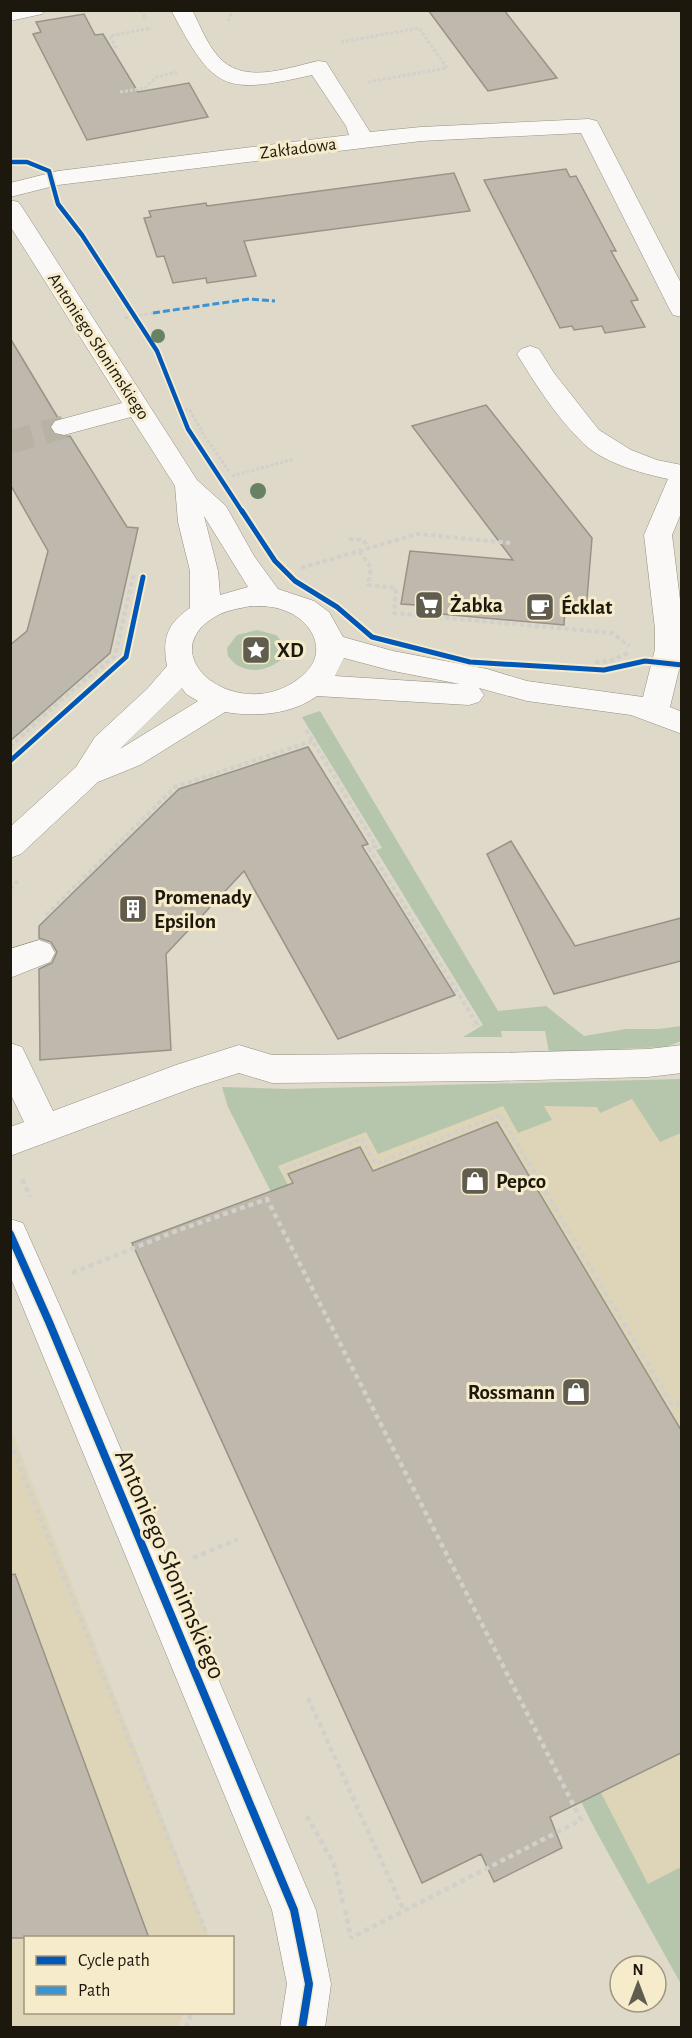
<svg xmlns="http://www.w3.org/2000/svg" width="692" height="2038" viewBox="0 0 692 2038" font-family="'Alegreya Sans',sans-serif">
<style>
.built{fill:#ded5b8}
.green{fill:#b6c6ad}
.building{fill:#bfb8ac;stroke:#999387;stroke-width:1.5}
.lines{fill:none;stroke-linecap:round;stroke-linejoin:round}
.minor-tunnel{stroke:#b7b2a3;stroke-width:23;stroke-dasharray:23 12;stroke-linecap:butt}
.minor-casing{stroke:#928e81;stroke-width:1}
.path-far2{stroke:#d2d0cb;stroke-width:3;stroke-dasharray:3 2;stroke-linecap:butt}
.path-far1{stroke:#d2d0cb;stroke-width:4;stroke-dasharray:4.5 3;stroke-linecap:butt}
.path{stroke:#d2d0cb;stroke-width:4.5;stroke-dasharray:5 4;stroke-linecap:butt}
.minor{fill:#faf9f7;fill-rule:evenodd}
.quiet{stroke:#3a93d2;stroke-width:3;stroke-dasharray:7 3;stroke-linecap:butt}
.cycleway-far2-casing{stroke:#f6eccb;stroke-width:8}
.cycleway-far1-casing{stroke:#f6eccb;stroke-width:9}
.cycleway-casing{stroke:#f6eccb;stroke-width:11}
.cycleway-far2{stroke:#0057b8;stroke-width:4.5}
.cycleway-far1{stroke:#0057b8;stroke-width:5}
.cycleway{stroke:#0057b8;stroke-width:8}
.tree{fill:#668262}
.labels{text-anchor:middle;stroke-width:6;stroke-linejoin:round;paint-order:stroke}
.far-street-label{font-size:18px;fill:#1c180d;stroke:#f6eccb}
.poi-label{font-size:21px;font-weight:bold;fill:#1c180d;stroke:#f6eccb;text-anchor:start}
.near-street-label{font-size:26px;fill:#1c180d;stroke:#f6eccb}
</style>
<rect width="100%" height="100%" fill="#ded9c8"/>
<path class="built" d="M681,1079V1984L596,1831L228,1107L222,1087L287,1089Z
M10,1426L209,1937L26,1938V2012L184,2013L178,2027H11Z"/>
<path class="green" d="M257,630L276,635L284,644L282,659C266,673 241,675 228,656L227,648L237,635Z
M320,711L498,1011L546,1006L584,1036L626,1029H659L681,1026V1041L666,1047L549,1052L545,1031H501L502,1037H463L483,1025L376,850L382,848L302,717Z
M681,1079V1133L660,1142L632,1099L600,1113L597,1107L544,1106L552,1120L518,1133L503,1106L378,1154L366,1132L278,1166L648,1884L681,1867V1984L596,1831L228,1107L222,1087L287,1089Z"/>
<path class="building" d="M428,10H504L557,78L488,91Z
M84,14L95,35L103,34L138,92L189,83L208,117L87,140L33,34L41,32L36,22Z
M566,169L570,177L576,176L616,251H611L638,300L631,301L645,327L605,333L602,326L574,330L572,326L560,328L484,180Z
M454,173L470,211L244,241L256,276L207,283L206,278L173,283L164,256L157,257L144,218L151,217L149,211L206,203L207,206Z
M10,338L58,418L53,420L49,426L53,434L64,437L70,436L127,527L138,528L110,653L10,741V645L27,631L48,551L10,484Z
M486,405L592,538L586,611L565,609L564,625L430,613L431,606L401,604L410,551L513,560L412,426Z
M308,747L368,844L362,846L455,995L338,1039L244,871L166,954L171,1050L40,1060L39,969L52,963L57,952L51,942L39,938V926L179,789Z
M511,841L575,946L681,918V961L554,994L487,854Z
M497,1122L681,1430V1753L550,1817L562,1848L494,1882L481,1854L422,1883L132,1243L293,1183L288,1174L360,1147L373,1171Z
M15,1574L149,1938H10V1575Z"/>
<g class="lines">
<path class="minor-tunnel" d="M10,442L64,427"/>
<g class="minor-casing">
<path id="minor" d="M10,10H45L42,14L10,21Z
M171,10H192C200,25 206,42 217,55C242,86 286,68 318,61L326,62L370,132L421,127L589,119L597,121L682,285V317L673,315L670,310L581,133L421,141L58,185L10,197V183L58,171L349,135L346,126L312,75C223,95 214,91 171,10Z
M10,200L18,202L22,207L197,480L226,506L254,556L278,589L314,601L329,612L343,637L393,651L487,669L527,681L643,697L655,649V629L644,535L668,479C640,473 600,462 580,440C556,416 535,384 517,354L521,349L530,346L539,349L554,373L599,430L631,450L657,460L682,465V511L672,535L682,616V657L670,707L682,712V734L631,715L527,701L479,688L484,695L479,702L469,705L317,696C291,715 255,717 225,712L140,765L98,782L21,854L10,858V827L76,767L95,737L147,689L167,666C162,638 167,624 190,608V571L178,522L175,486L131,417L64,435L55,433L51,427L55,421L122,403L10,226ZM204,516L248,587L220,595L218,571ZM251,606C262,606 273,606 283,610C313,620 330,653 302,676C240,729 144,653 220,614C229,610 241,608 251,606ZM344,658L393,671L460,684L335,676ZM182,688L186,694L198,701L120,749Z
M39,940L50,944L55,953L50,962L10,978V949Z
M10,1043L22,1047L53,1111L176,1065L239,1045L272,1055L494,1053L648,1049L682,1045V1073L648,1077L494,1081L272,1083L239,1073L195,1087L10,1156V1127L24,1122L10,1093Z
M10,1219L23,1223L67,1322L316,1910L331,1984L325,2028H280L287,1984L272,1910L10,1276Z"/>
</g>
<path class="path-far2" d="M141,10L146,20
M228,21L233,10
M341,42L419,28L447,68L368,82
M116,48L110,36L151,28
M120,92L145,88L156,77L177,72
M125,318L153,313
M185,409L190,410L205,437L229,471
M232,476L294,459"/>
<path class="path-far1" d="M349,539L363,540L369,548
M359,551L371,568L368,585L396,588L394,613L612,633L629,646
M301,568L417,534L511,543
M595,662L610,661L628,653
M306,730L376,846L369,848L477,1024L473,1026
M10,747L70,692L115,656L133,577H143
M10,889L18,881
M46,915L175,787L312,741
M285,1169L362,1139L376,1164L500,1115L537,1177"/>
<path class="path" d="M536,1176L673,1406L682,1402
M22,1179L30,1197
M72,1273L176,1231L267,1199L581,1820L351,1938
M10,1442L208,1938
M193,1558L238,1539
M308,1698L404,1911
M307,1816L334,1864L343,1903
M345,1910L351,1938
M186,2028L192,2012"/>
<use href="#minor" class="minor"/>
<path class="quiet" d="M153,313L249,299L275,301"/>
<g class="cycleway-far2-casing">
<path id="cycleway-far2" d="M10,162H27L49,171L58,204L82,235L157,351L188,429L243,513"/>
</g>
<g class="cycleway-far1-casing">
<path id="cycleway-far1" d="M242,511L275,561L295,581L337,607L372,637L470,662L604,670L645,661L682,665
M10,761L126,657L143,577"/>
</g>
<g class="cycleway-casing">
<path id="cycleway" d="M10,1234L49,1322L294,1910L309,1984L302,2028"/>
</g>
<use href="#cycleway-far2" class="cycleway-far2"/>
<use href="#cycleway-far1" class="cycleway-far1"/>
<use href="#cycleway" class="cycleway"/>
</g>
<g class="tree">
<circle cx="158" cy="336" r="7"/>
<circle cx="258" cy="491" r="8"/>
</g>
<defs>
<g id="supermarket-square" transform="scale(1.5)"><rect x="-9" y="-9" width="18" height="18" rx="4" fill="#605c4e" stroke="#f6eccb"/><path d="M-6-5.5h2.5l.6 2H6L4.5 2H-2.5L-4.4-4H-6ZM-1.5 3.2a1.3 1.3 0 1 0 .1 0ZM3 3.2a1.3 1.3 0 1 0 .1 0Z" fill="#fff"/></g>
<g id="cafe-square" transform="scale(1.5)"><rect x="-9" y="-9" width="18" height="18" rx="4" fill="#605c4e" stroke="#f6eccb"/><path d="M-5.5-4.5H6V0H3Q3 3.5 0 3.5H-2.5Q-5.5 3.5-5.5 0ZM3-3.2v2h1.7v-2ZM-6 4.5H4V6H-6Z" fill="#fff"/></g>
<g id="sight-square" transform="scale(1.5)"><rect x="-9" y="-9" width="18" height="18" rx="4" fill="#605c4e" stroke="#f6eccb"/><path d="M0-6L1.8-2.2L6-1.7L2.9 1.2L3.7 5.4L0 3.3L-3.7 5.4L-2.9 1.2L-6-1.7L-1.8-2.2Z" fill="#fff"/></g>
<g id="building-square" transform="scale(1.5)"><rect x="-9" y="-9" width="18" height="18" rx="4" fill="#605c4e" stroke="#f6eccb"/><path d="M-4-6H4V6H1V3H-1V6H-4ZM-2.5-4.3h1.7v1.8h-1.7ZM.8-4.3h1.7v1.8H.8ZM-2.5-1h1.7V.8h-1.7ZM.8-1h1.7V.8H.8Z" fill="#fff"/></g>
<g id="shop-square" transform="scale(1.5)"><rect x="-9" y="-9" width="18" height="18" rx="4" fill="#605c4e" stroke="#f6eccb"/><path d="M-5-2.5h2.3a2.7 3.5 0 0 1 5.4 0H5L5.5 6h-11ZM-1.5-2.5h3a1.5 2.3 0 0 0-3 0Z" fill="#fff"/></g>
</defs>
<g fill-rule="evenodd">
<use href="#supermarket-square" x="429" y="605"/>
<use href="#cafe-square" x="540" y="607"/>
<use href="#sight-square" x="256" y="650"/>
<use href="#building-square" x="133" y="909"/>
<use href="#shop-square" x="475" y="1181"/>
<use href="#shop-square" x="576" y="1392"/>
</g>
<g class="labels">
<g class="far-street-label">
<text transform="translate(298 148) rotate(-7)" y="6">Zakładowa</text>
<text transform="translate(99 346) rotate(57)" y="6">Antoniego Słonimskiego</text>
</g>
<g class="poi-label">
<text x="450" y="612">Żabka</text>
<text x="561" y="614">Écklat</text>
<text x="277" y="657">XD</text>
<text x="154" y="904">Promenady<tspan x="154" dy="24">Epsilon</tspan></text>
<text x="496" y="1188">Pepco</text>
<text x="555" y="1399" text-anchor="end">Rossmann</text>
</g>
<g class="near-street-label">
<text transform="translate(171 1564) rotate(67)" y="9">Antoniego Słonimskiego</text>
</g>
</g>
<rect width="692" height="2038" fill="none" stroke="#1c180d" stroke-width="24"/>
<rect x="24" y="1936" width="210" height="78" fill="#f6eccb" stroke="#9f977f" stroke-width="1.5"/>
<rect x="36" y="1956" width="30" height="9" fill="#0057b8" stroke="#9f977f" stroke-width="1.5"/>
<text x="78" y="1966" font-size="18" fill="#1c180d">Cycle path</text>
<rect x="36" y="1986" width="30" height="9" fill="#3a93d2" stroke="#9f977f" stroke-width="1.5"/>
<text x="78" y="1996" font-size="18" fill="#1c180d">Path</text>
<g transform="translate(638 1984)"><circle r="28" fill="#f6eccb" stroke="#9f977f" stroke-width="1.5"/>
<path d="M0-4.5L10 22L0 15L-10 22Z" fill="#605c4e"/>
<text y="-9" font-size="16" font-weight="bold" text-anchor="middle" fill="#1c180d">N</text>
</g>
</svg>
